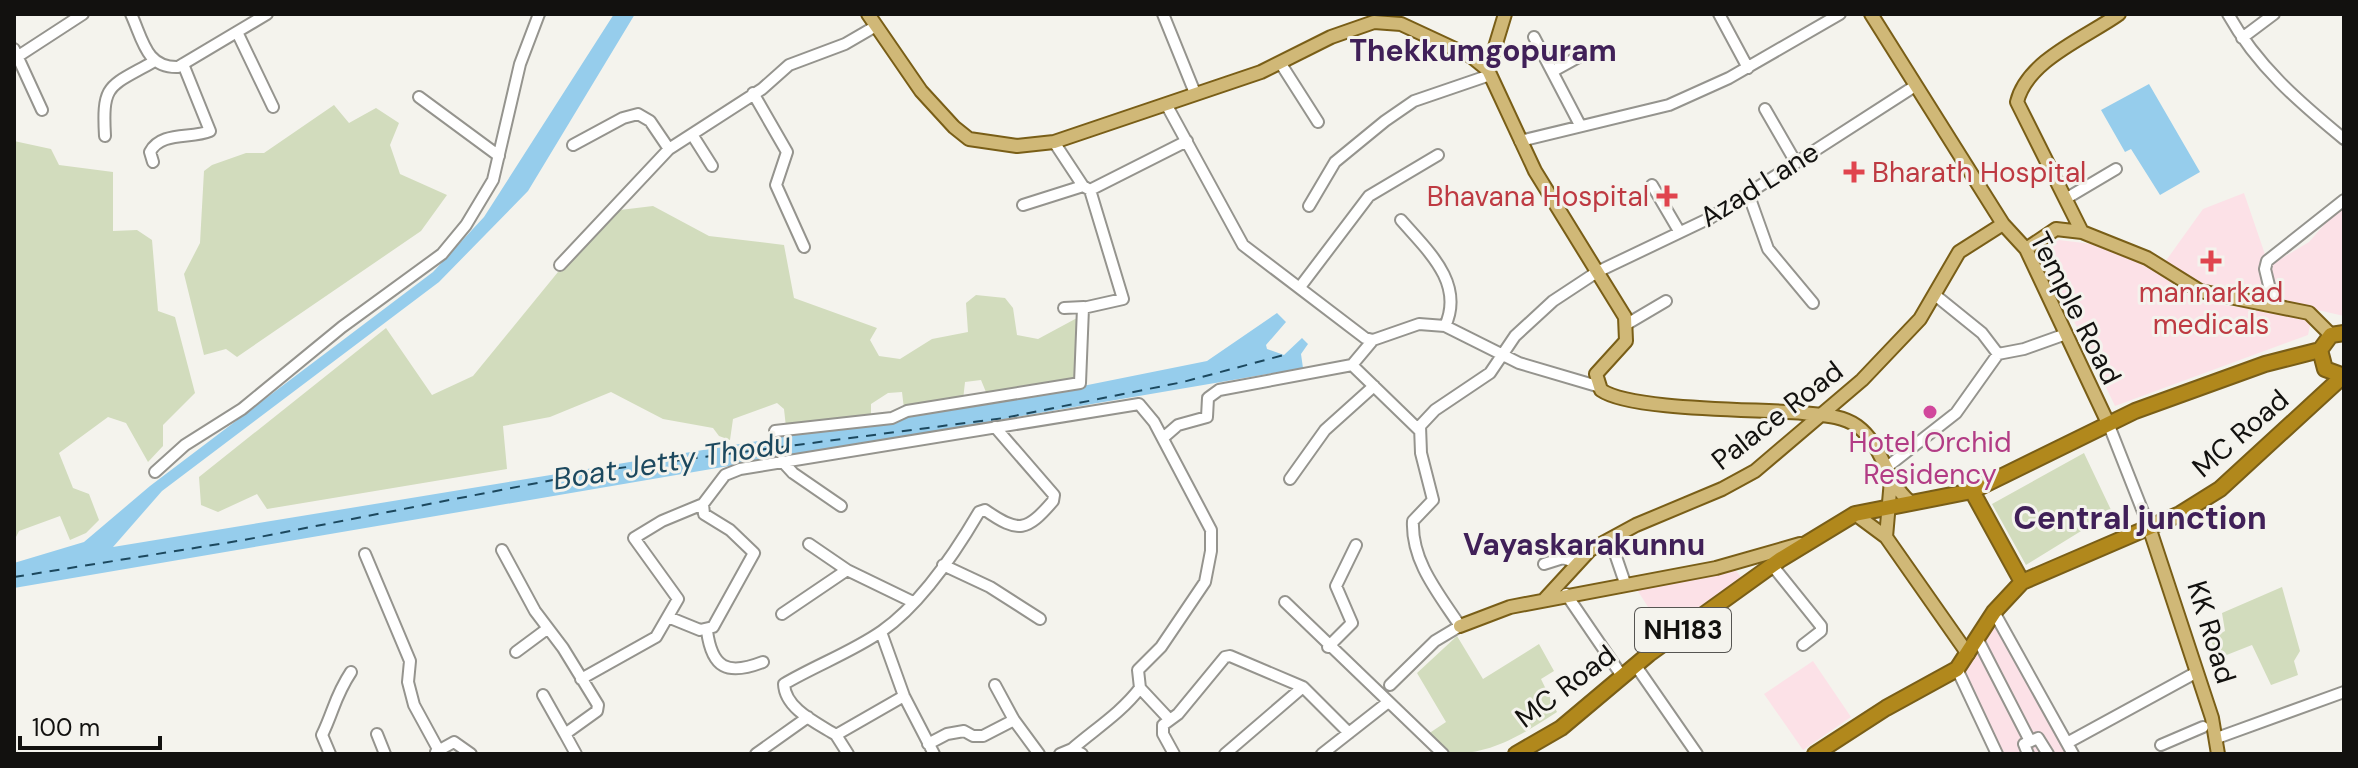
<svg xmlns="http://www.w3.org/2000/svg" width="2358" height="768" viewBox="0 0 2358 768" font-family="'DM Sans',sans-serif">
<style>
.commercial{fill:#fce1e7}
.green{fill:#d2dcbd}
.water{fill:#96cdec}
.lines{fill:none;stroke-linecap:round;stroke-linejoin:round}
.stream{stroke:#96cdec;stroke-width:3}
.ferry{stroke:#1c485e;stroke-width:2;stroke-dasharray:10 8;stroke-linecap:butt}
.minor-casing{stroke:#95948e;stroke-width:14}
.major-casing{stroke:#795e17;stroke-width:16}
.highway-casing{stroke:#795e17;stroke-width:18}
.minor{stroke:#fff;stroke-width:10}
.major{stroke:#d0b877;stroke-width:12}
.highway{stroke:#b1881c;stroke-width:14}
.health-dot{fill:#e0444e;stroke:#f4f3ed;stroke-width:3}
.hotel-dot{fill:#d1479c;stroke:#f4f3ed;stroke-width:3}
.labels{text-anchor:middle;stroke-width:6;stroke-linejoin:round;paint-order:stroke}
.shield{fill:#f4f3ed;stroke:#565552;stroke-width:2}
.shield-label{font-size:26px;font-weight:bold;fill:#12110f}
.health-label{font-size:28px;fill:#be3a42;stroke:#f4f3ed;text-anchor:start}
.street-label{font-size:28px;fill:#12110f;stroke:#f4f3ed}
.hotel-label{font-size:28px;fill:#b23c85;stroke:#f4f3ed}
.neighbourhood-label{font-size:30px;font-weight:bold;fill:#402058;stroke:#f4f3ed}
.water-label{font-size:30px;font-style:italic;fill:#1c485e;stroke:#f4f3ed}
.quarter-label{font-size:32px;font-weight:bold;fill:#402058;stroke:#f4f3ed}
</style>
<rect width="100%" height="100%" fill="#f4f3ed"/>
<path class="commercial" d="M2244,193L2269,266L2309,242L2344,202V316L2194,282L2165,262L2203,209Z
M2059,240L2108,246L2142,261L2198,302L2303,315L2311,321L2308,335L2115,406L2053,278L2044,249Z
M1733,567L1741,577L1664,632L1634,585Z
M1995,620L2070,754H2001L1963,674Z
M1813,661L1851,717L1803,750L1764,694Z"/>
<path class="green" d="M334,105L349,123L376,108L399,123L390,145L400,174L447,195L421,231L237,357L226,349L204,355L184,274L200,243L204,171L212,165L246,153H264Z
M14,141L51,149L59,165L113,172V231L137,230L152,240L158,311L175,317L195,393L163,425V446L148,462L126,423L108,417L59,453L73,488L89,494L99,520L86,533L70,540L60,516L19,531L14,541Z
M653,206L709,236L784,245L794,298L877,328L870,340L879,356L900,359L932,339L968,332L966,303L976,295L1005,298L1013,308L1017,335L1038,339L1077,318L1078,380L988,397L981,380L965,382L963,400L904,409L902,392L888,393L871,404V415L786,427L784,409L777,403L733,419L730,440L719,436L713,428L663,419L611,392L550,417L503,426L507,469L267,509L257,494L218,512L201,505L199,477L386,328L432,395L473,376L558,272L620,210Z
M2084,453L2112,512L2026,565L1992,504Z
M2282,587L2300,651L2294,661L2298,675L2271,685L2252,645L2219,658L2210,639L2225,631L2222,613Z
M1457,636L1483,679L1539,644L1554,671L1541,679L1557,712C1521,735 1493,754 1449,754L1428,734L1446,722L1417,673Z"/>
<path class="water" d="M614,14H635L528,191L439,282L162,491L113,547L1038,395L1207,361L1277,313L1286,322L1266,345L1267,349L1284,355L1302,338L1308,344L1301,354L1303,368L14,588V563L84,542L150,486L433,272L484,217Z
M2149,84L2200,172L2160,195L2131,149L2125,152L2101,110Z"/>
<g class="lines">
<path class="stream" d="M545,15L546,14"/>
<path class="ferry" d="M14,577L244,540L604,470L1004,418L1183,382L1284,355"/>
<g class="minor-casing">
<path id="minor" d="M131,14C143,40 146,68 178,67L267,14
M1163,14L1195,93
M1719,14L1748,68
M2228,14C2257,66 2299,102 2344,139
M237,32L273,107
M1534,37L1580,125
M2242,38L2274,14
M14,49L42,110
M20,55L83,14
M1281,64L1318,122
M1553,71L1582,55
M753,93L787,152L776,185L804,247
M419,97L499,156
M1166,104L1243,245L1365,338L1373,340L1419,324L1445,326L1519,363L1597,386
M1765,109L1795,161
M105,136C102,83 109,87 153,62
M693,136L712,166
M1520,141L1669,105L1729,78L1840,14
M1054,142L1083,186
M573,145L623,118L638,114L650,121L669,149
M153,162L150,152C161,131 191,139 210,131L183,64
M1652,185L1679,231
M1748,193L1768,249L1813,303
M2067,198L2116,169
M1023,205L1083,186L1090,190L1187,141
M1309,206L1335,162L1385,121L1414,101L1490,75
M1401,220C1427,250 1465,283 1445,326
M560,265L669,149L762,89L789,65L845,44L876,26
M1300,287L1369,196L1438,155
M1935,295L1982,333L1998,354L2024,349L2066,334
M2274,306L2265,269L2267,261L2344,200
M1064,308L1084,307
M1627,324L1666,301
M1352,365L1419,430
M2108,423L2149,527
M775,431L892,418L907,411L1080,383L1083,308L1123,299L1090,190
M1163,438L1178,425L1207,417L1208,398L1219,390L1352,365L1373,340
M782,461L793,473L841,506
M1887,467L1956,413L1998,354
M155,472L185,445L242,409L342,327L442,254L466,225L493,180L520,64L539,14
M1290,479L1325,430L1374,386
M1610,539L1625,583
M809,544L847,570
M502,550L535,611L563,648L598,705L597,711L565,734L576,754
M365,554L410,661L408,682L414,705L438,749
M1544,564L1563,558L1577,563
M943,565L990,587L1040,619
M1772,565L1821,626V631L1803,645
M1566,594L1622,676
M1285,602L1443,754
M1994,612L2073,754
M782,614L847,570L913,602
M668,617L700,630L713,627L754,553L730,530L704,514L703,504
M707,631C712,668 727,676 763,662
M881,632L904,696L934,754
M1977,638L2030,741
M1328,647L1352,623L1336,586L1356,545
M516,652L547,629
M1636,666L1697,754
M1957,669L1997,754
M581,679L656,637L678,599L634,538L662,521L703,504L725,475L740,469L1139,404L1154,422L1211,530V551L1205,582L1161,647L1138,670L1140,688C1121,713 1095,729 1072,749
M995,685L1014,720
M1390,685L1435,641L1460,626C1439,594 1411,561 1413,521L1433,500L1421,453L1420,426L1435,410L1490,373L1515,336L1553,301L1597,272L1710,218L1915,86
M1140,688L1169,719
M543,695L565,734
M377,734L385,754
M836,735C817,723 785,709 784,684C816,665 852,652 882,631C922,603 955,553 979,512L985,510C1019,534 1027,531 1053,501L1054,495L995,427
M2217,738L2344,692
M2067,743L2197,672
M928,744L947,734L964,731L973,736H983L1014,720L1039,754
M2161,745L2203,727
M436,752L454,742L471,754
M330,754L322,735C334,710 335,696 351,672
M756,754L808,717
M848,754L836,735L904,696
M1060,754L1072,749L1082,754
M1174,754L1163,734V725L1178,714L1225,657L1230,656L1303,687L1349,733
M1225,754L1303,687
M1322,754L1387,703
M2028,754L2024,744L2038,738L2048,754"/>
</g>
<g class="major-casing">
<path id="major" d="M868,14L921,91L954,127L969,139L1017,146L1054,142L1261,72L1331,37L1374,22L1401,24L1472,57L1488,70L1535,171L1625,317L1626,341L1596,374L1601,390C1631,411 1760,409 1803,413C1820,415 1842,415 1857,426C1883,445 1885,480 1909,501
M1871,14L2003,224L2026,249L2108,423
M1488,70L1505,14
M2082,232L2017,102C2027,60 2087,37 2119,14
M2026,249L2056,229L2082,232L2147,258L2200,291L2309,313L2331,335
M1855,514L1886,537L1968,654
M2149,527L2212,718L2218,754
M1886,537L1891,480
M1544,600L1590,550L1636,525L1722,489L1755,471L1862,380L1920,319L1959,252L2003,224
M1460,626L1510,607L1716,568L1800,544"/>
</g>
<g class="highway-casing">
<path id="highway" d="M2344,333L2331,335L2320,350L2325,369L2344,376
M1972,491L2022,582
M1516,754L1561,728L1649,654L1781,559L1855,514L1972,491L2135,411L2265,364L2320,350
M1815,754L1886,708L1957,669L1994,612L2022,582L2180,514L2220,489L2342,377"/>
</g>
<use href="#minor" class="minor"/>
<use href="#major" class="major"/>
<use href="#highway" class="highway"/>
</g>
<g class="health-dot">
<path d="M1850 160h8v8h8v8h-8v8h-8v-8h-8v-8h8z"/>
<path d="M1663 184h8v8h8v8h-8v8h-8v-8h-8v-8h8z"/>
<path d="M2207 249h8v8h8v8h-8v8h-8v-8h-8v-8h8z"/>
</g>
<circle class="hotel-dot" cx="1930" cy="412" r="8"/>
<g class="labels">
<rect class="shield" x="1635" y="608" width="96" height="44" rx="6"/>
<g class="shield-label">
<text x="1683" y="639">NH183</text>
</g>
<g class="health-label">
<text x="1872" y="182">Bharath Hospital</text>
<text x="1649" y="206" text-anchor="end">Bhavana Hospital</text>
<text x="2211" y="302" text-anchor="middle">mannarkad<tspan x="2211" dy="32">medicals</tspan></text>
</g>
<g class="street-label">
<text transform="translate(1759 184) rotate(-32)" y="10">Azad Lane</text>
<text transform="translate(2076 308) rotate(63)" y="10">Temple Road</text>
<text transform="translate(1777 415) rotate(-38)" y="10">Palace Road</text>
<text transform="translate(2240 433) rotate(-41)" y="10">MC Road</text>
<text transform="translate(2212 632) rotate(73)" y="10">KK Road</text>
<text transform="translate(1565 686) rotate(-37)" y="10">MC Road</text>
</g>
<g class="hotel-label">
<text x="1930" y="452">Hotel Orchid<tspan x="1930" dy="32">Residency</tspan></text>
</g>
<g class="neighbourhood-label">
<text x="1483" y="61">Thekkumgopuram</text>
<text x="1584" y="555">Vayaskarakunnu</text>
</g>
<g class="water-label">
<text transform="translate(672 461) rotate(-9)" y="10">Boat Jetty Thodu</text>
</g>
<g class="quarter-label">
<text x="2140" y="529">Central junction</text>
</g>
</g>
<rect width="2358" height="768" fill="none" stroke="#12110f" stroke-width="32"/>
<path d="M20 736v12h140v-12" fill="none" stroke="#12110f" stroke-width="4"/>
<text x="32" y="736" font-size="24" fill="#12110f" stroke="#f4f3ed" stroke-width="6" paint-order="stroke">100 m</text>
</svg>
